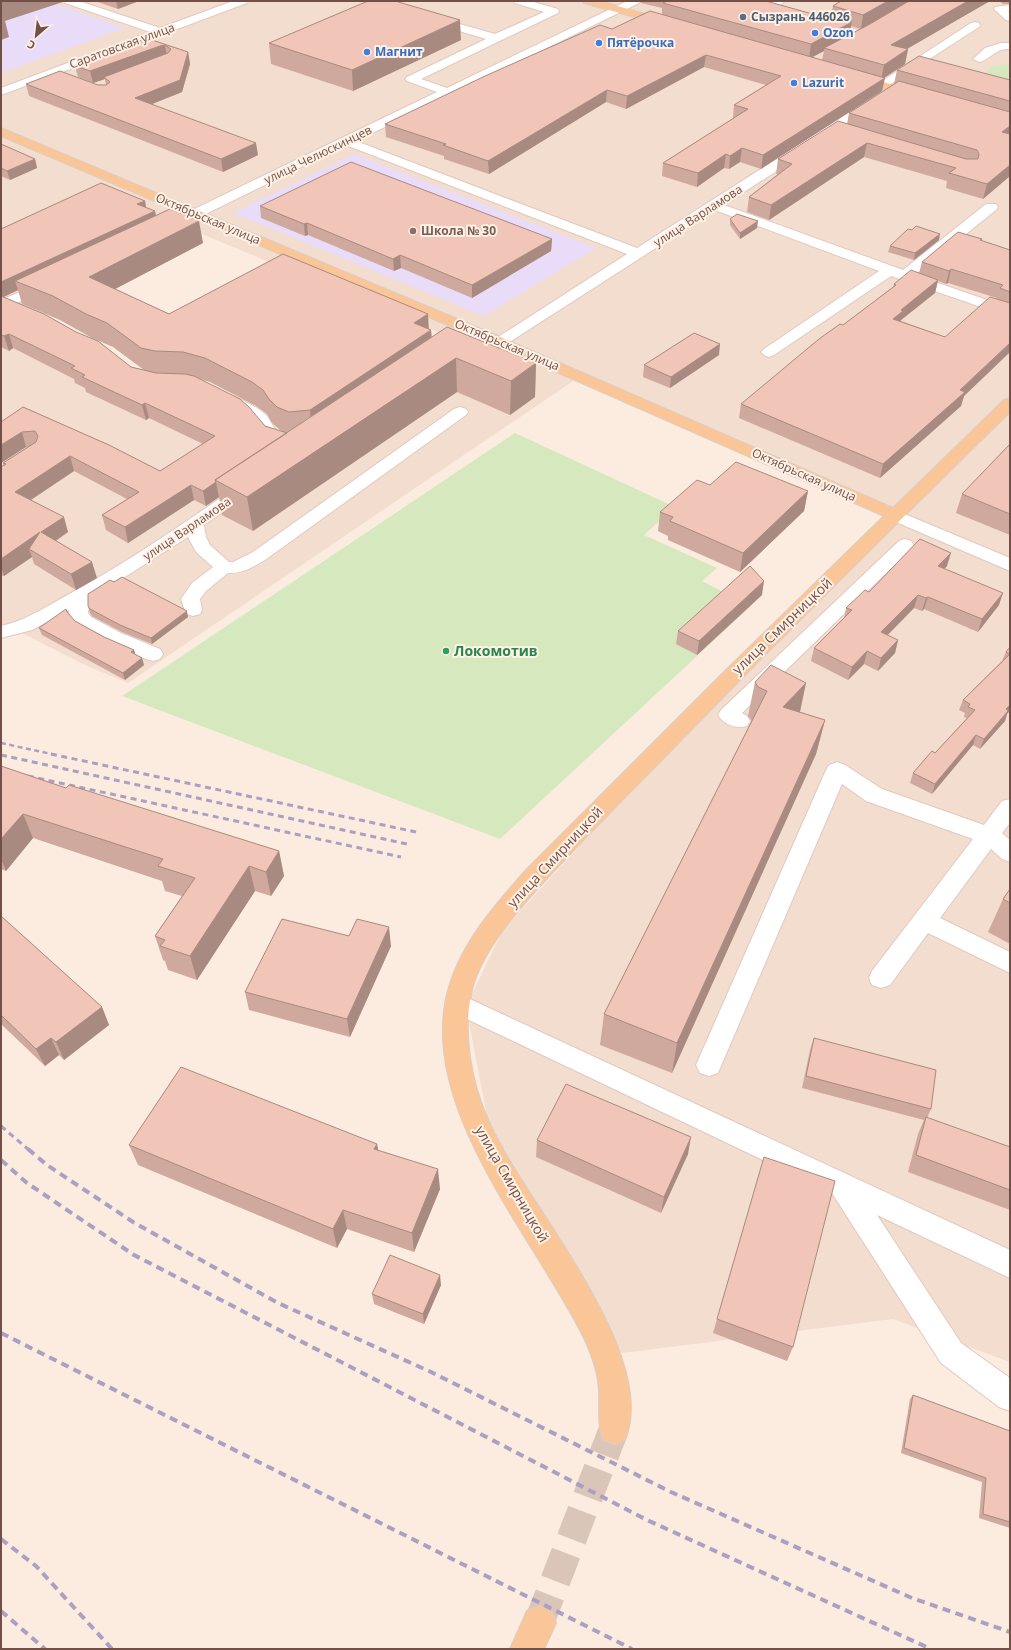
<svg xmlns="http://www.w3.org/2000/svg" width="1011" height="1650" viewBox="0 0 1011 1650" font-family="'Open Sans',sans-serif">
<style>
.residential{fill:#f3ddce;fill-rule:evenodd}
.education{fill:#e9dcf8}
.green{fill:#d6e9be}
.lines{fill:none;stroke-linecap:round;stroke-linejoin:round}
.major-tunnel{stroke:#dac5b9;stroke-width:30;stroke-dasharray:30 15;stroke-linecap:butt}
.minor-casing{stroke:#e1c9bf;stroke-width:2}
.major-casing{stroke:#d8cecb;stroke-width:2}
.minor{fill:#fff;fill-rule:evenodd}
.major{fill:#fbc697;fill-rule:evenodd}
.rail-far2{stroke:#ad9fc4;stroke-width:2.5;stroke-dasharray:5 3.5;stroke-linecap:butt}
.rail-far1{stroke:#ad9fc4;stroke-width:3;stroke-dasharray:6 4.5;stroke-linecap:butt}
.rail{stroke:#ad9fc4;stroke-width:4;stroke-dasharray:8 5.5;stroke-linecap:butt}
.wall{fill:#cfa99d;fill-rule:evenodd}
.shaded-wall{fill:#a98a80}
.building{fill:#f1c5b7;stroke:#a98a80}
.service-dot{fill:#5c6f8a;stroke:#fff1e5;stroke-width:1.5}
.shop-dot{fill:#3f7fe0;stroke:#fff1e5;stroke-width:1.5}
.education-dot{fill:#8d6e63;stroke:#fff1e5;stroke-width:1.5}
.leisure-dot{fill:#2e9e5b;stroke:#fff1e5;stroke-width:1.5}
.labels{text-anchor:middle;stroke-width:4;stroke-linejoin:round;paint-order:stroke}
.far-service-label{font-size:12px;font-weight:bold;fill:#4e5e75;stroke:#fff1e5;text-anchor:start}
.far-shop-label{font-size:12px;font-weight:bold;fill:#366cbe;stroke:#fff1e5;text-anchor:start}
.far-street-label{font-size:12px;fill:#725047;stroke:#fff1e5}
.far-education-label{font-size:12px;font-weight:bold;fill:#785e54;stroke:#fff1e5;text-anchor:start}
.street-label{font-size:14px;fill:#725047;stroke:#fff1e5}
.leisure-label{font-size:14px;font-weight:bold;fill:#27864d;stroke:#fff1e5;text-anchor:start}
</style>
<rect width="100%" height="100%" fill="#fcecdf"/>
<path class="residential" d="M1,1H1010V1362L893,1319L622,1353L493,1148L466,1006L503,930L653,766L902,516L579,377L128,683L85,665L16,630L1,625ZM185,227L457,340L285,451L8,314Z"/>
<path class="education" d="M1,1H48L125,28L1,73Z
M354,154L596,248L484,316L233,213Z"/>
<path class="green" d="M1010,63V85L990,77L986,72L991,67Z
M515,433L675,507L644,535L717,568L702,581L751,606L500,839L122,696Z"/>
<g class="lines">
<path class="major-tunnel" d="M539,1623L614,1429"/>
<g class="minor-casing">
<path id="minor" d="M64,1H79L160,28L233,1H248L247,3L1,95V88L150,32L65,3Z
M382,1H396L392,5L495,34L544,12L515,3L514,1H530L558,9L559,11L558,13L421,79L447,88L627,1H640L639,3L356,141L637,248L869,100H877L879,103L877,106L724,205L903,270L986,204H996L998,207L996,210L915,275L1010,308V317L891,276L774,355L769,357L764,355L761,352L764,349L879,271L715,210L505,345L500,347L495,345L492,342L495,339L627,254L346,145L167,233H157L155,230L157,227L437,92L407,81L405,79L407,77L486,39L378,7L377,5Z
M773,1H785L779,6L867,33L868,35L867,37H859L766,9L765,7Z
M1010,5V11H1008L1010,13V21L1006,20L994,9L995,7Z
M975,22L979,23L980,25L979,27L886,87H878L876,85L971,23Z
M1001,43H1010V49C994,48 992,59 979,62L973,59L985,48Z
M46,281L51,282L53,285L51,288L1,310V300Z
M231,396C240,398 261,409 267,416C271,421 273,429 280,433C285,436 290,435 293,440L291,444L285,445L268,440L258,429L253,421L225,404L223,401L225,398Z
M460,407L466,409L468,412L466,415L265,560C253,567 242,574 228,573L206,591L200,599L202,610L200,614L193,616L186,614L181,599L192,583L213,567L196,552L188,537L90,599L88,613L91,617L121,633L160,649L163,654L160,659L153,661L146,659C128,652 84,636 73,622C70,618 69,615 69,610L32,630L1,638V626C24,621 44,608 64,597C125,564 182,525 239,485L245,484L251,485L254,489L251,493L204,525L206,537L210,545L229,562H233L253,552L454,409Z
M895,510L1010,558V571L889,519L886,515L889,511Z
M905,539L911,541L914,545L911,549L742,713L747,716L750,721L747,726C737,729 724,725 718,715L721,710L899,541Z
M837,762L845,765L882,789L984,825L1002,801L1010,799V823L1002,833L1010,840V862L1002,859L991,849L940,918L1010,952V973L928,933L890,985L881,988L872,985L869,978L872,971L973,839L866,801L842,784L718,1073L709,1076L700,1073L696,1065L826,770L829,765Z
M457,993L1010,1250V1278L877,1215L961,1343L1010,1378V1411L999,1407L941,1363L832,1193L448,1010L445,1003L448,996Z"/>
</g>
<g class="major-casing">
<path id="major" d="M583,1H600L674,22L675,24L670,27L666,26L584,3Z
M855,74L922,93L924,95L922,97L918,99L851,79L849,77L851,75Z
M1,128L505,339L893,508L1004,400L1010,398V412C933,487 857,563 781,639C735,684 691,731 645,777C621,801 597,826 573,851C539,887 484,941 472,990C462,1034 471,1082 489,1122C524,1202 661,1353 625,1440L614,1444L603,1440C597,1424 600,1407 599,1390C598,1371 592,1355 584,1338C535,1238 414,1104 449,987C462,942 497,902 528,868L723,673L884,516L495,345L1,136Z
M539,1606L551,1611L556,1623L544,1649H510L527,1611Z"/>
</g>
<use href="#minor" class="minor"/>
<use href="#major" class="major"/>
<path class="rail-far2" d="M1,743L56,755"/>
<path class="rail-far1" d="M51,754L416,832
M1,755L407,844
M28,776L401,857
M1,1126L29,1150"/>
<path class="rail" d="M28,1149L47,1165L133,1222L278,1303L431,1372L671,1492L912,1598L1010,1632
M1,1160L27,1183L134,1255L647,1520L931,1649
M1,1333L632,1649
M1,1539L36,1566L112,1649
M1,1611L45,1649"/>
</g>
<path class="wall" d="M95,1H139L118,9Z
M640,1H766L816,15H831L833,6L841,1H990L906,49H908L905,64L884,78L882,91L761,169L740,162L729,169L724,168L697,187L662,176L663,163L734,118H733L734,105L766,85L704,67L626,109L606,102L489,174L444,159V156L386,137L385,124L612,29L662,15V8L641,3ZM851,26L860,29L850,35ZM824,51L822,60L812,57Z
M999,1H1010V4H1003Z
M146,38L188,52L190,64L182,92L152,104L258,155L223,172L29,96L26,84L106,85L105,79L93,83L78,77L75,66Z
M461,40L353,91L271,64L269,43Z
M897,70L1010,80V176L983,199L946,188L947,181L864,157L769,220L747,212L749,197L778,174H776L778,159L847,124L849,113L894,84Z
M1,144L35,159L37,168L10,180L1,176Z
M145,201L146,208L156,216L203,243L115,289L169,314H428V329L431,330L432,337L536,363L535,397L510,415L457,392L253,531L222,515L219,497L206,506L194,500L128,543L106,530L102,515L127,499L74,471L31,500L68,532L56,541L97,578L76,590L34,564L32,557L4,576L1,575V467L4,466L3,463L28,447H26L1,463L23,407L160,471L203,444L149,418L146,420L86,392L85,388L75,383L74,379L13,348L9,351L1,347V229ZM18,290L22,304L60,320L92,338L113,347L144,370L131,367L4,297ZM200,379L210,382L256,406L267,414L272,423L281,431L265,426Z
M260,206L552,239L551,251L472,298L401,268L394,271L308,235L305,236L261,218Z
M730,219L757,228L740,239L730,225Z
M912,230L939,240L914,260L888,252L890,246Z
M982,239L981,241L1010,250V352L964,396L961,406L880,478L739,418L741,404L893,287L894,284L919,273L922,262ZM938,281L946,284L948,283L997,298L996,299L945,337L901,321V320L935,293Z
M719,355L670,388L643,377L644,365Z
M1010,444V535L956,513L962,494Z
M710,485L808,491L804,511L740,572L668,540V536L658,531L660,512Z
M947,566L945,569L999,605L978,632L924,609L922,611L914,608L887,635L898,640L895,653L878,671L864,664L848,680L811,661L814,648L844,619L846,608L869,592Z
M114,582L188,617L152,644L122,632L92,616L90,613L88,606Z
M762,595L697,655L676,644L678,631Z
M67,613L75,621L142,658L144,665L125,680L42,635L39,628Z
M1010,647L1007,714L1005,721L980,749L973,745L932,794L910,783L913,773L935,753L967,718L964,717L965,713L959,710L963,700L1002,661L1006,652Z
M755,682L800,712L825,720L816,754L672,1073L600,1045L604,1014L752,721L751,720L748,716Z
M1,766L66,788L279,851L284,876L271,896L255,891L197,980L168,970L165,961L163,960L155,936L182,896L165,891L162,881L33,838L6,871L1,869Z
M1010,889V944L988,932L1003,899Z
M1,916L102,1007L109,1025L64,1060L59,1055L45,1066L1,1024Z
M349,936L391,946L350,1037L249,1010L245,992Z
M814,1038L931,1109L927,1118L1010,1147V1210L908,1172L918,1134L924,1120L802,1088L810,1050Z
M537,1140L688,1154L661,1213L536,1157Z
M377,1144L378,1151L440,1189L414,1252L347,1229L337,1248L138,1165L129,1145Z
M764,1157L793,1347L787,1361L713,1333Z
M441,1285L424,1324L374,1304L372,1294Z
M913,1395L1010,1431V1528L979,1518L982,1482L901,1453L910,1399Z"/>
<path class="shaded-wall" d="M1,1H63V2L5,21L9,37L1,40Z
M116,1H139L118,9Z
M888,1H909L861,29L863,15Z
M968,1H990L888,60L891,45Z
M460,20L461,40L353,91L352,70Z
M852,22L849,36L824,48V51L809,59L811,44Z
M165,45L167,57L104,77L105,79L93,83L90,71L160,46Z
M908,49L905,64L881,80L884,65Z
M188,52L190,64L182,92L137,110L135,98Z
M706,55L704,67L626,109L627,96Z
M885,78L882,91L761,169L763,155Z
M607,90L606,102L489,174L488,161Z
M1010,126V137L1002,132Z
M256,143L258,155L223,172L221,159Z
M867,143L864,157L769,220L771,205Z
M742,148L740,162L729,169L730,156Z
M726,154L724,168L697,187L698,173Z
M35,159L37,168L10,180L7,171Z
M1010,165V176L983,199L987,184Z
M145,201L147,214L137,204Z
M155,211L158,225L15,281L18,290L1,298V282Z
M199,221L203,243L94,300L89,277Z
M758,221L757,228L740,239V233Z
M307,223L308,235L305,236L304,224Z
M940,234L939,240L914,260L915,253Z
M552,239L551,251L472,298V285Z
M400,255L401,268L394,271L393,259Z
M951,269L948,283L946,284L949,271Z
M938,280L935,293L901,320L900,324L893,319L901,310Z
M428,314L429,332L431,330L432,354L312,434L310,410L414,323Z
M9,334L13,348L9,351L4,336Z
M1010,343V352L964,396L961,406L880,478L883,464Z
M720,344L719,355L670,388L671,377Z
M456,358L457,392L253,531L247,497Z
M536,363L535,397L510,415L511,381Z
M145,403L149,418L146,420L142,405Z
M22,432L26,447L1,463V445Z
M70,456L74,471L20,507L15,492Z
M216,482L219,497L206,506L203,491Z
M191,485L194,500L128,543L125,527Z
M808,491L804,511L740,572L743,553Z
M64,517L68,532L46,547L41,532Z
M40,532L29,549L32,557L4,576L1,566V559Z
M951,553L947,566L934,579L938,566Z
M92,562L97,578L76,590L71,574Z
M764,581L762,595L697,655L699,641Z
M1003,593L999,605L978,632L982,619Z
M918,595L914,608L878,645L881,632Z
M928,597L924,609L922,611L926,598Z
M187,611L188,617L152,644L151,638Z
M898,640L895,653L878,671L881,658Z
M134,650L136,656L131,652Z
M867,651L864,664L848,680L852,667Z
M142,658L144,665L125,680L123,673Z
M806,683L799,717L783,707Z
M1010,705V711L1007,714L1005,721L980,749L984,739L1006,709Z
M825,720L816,754L672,1073L677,1043Z
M976,735L973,745L932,794L935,784Z
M23,814L33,838L6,871L1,859V839Z
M279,851L284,876L271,896L266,872Z
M249,866L255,891L197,980L190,956Z
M389,927L391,946L350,1037L347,1019Z
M102,1007L109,1025L64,1060L56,1042Z
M51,1038L59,1055L45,1066L36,1049Z
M691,1137L688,1154L661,1213L664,1197Z
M377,1144L381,1164L374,1149Z
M438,1169L440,1189L414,1252L412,1233Z
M343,1210L347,1229L337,1248L333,1229Z
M440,1275L441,1285L424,1324L423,1314Z"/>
<path class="building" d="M368,1H395L460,20L352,70L269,43Z
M667,1H766L816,15L820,12L852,22L811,44L663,3Z
M841,1H888L863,15L833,6Z
M909,1H968L891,45L908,49L884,65L824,48L870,24Z
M650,11L885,78L763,155L742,148L730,156L726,154L698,173L663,163L748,109L734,105L781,76L706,55L627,96L607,90L488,161L443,145L446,144L385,124L485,76L600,25L612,29Z
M146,38L188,52L180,80L135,98L256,143L221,159L26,84L60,71L98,85H106L110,82L104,77L168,53L171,49L165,45L160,46L90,71L75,66Z
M919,56L1010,80V101L897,70Z
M899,81L1010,112V126L1002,132L1010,134V165L987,184L949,173L956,168L867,143L771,205L749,197L792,164L778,159L838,121L966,159H978L979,154L977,150L849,113Z
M1,144L35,159L7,171L1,168Z
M351,162L552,239L472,285L400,255L393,259L307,223L304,224L260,206Z
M101,183L145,201L137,204L155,211L1,282V229Z
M170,209L199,221L89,277L169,314L283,254L428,314L414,323L431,330L310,410L289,412L277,407L269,399L263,390L252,382L205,358L183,352L155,351L141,348L107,323L86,314L53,296L15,281Z
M737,214L758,221L740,233L730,219Z
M916,226L940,234L915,253L890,246L908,229L912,230Z
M958,232L982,239L980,240L1010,250V292L1000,288L1003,285L951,269L949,271L922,262Z
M911,270L938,280L901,310L903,311L893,319L945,337L990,297L1010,303V343L960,390L965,392L883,464L741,404L819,339L840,324L843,325L896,285L894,284Z
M1,296L44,314L76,332L98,341L131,367L156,373L185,374L194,376L240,399L249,407L265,426L287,433L215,480L216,482L203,491L191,485L125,527L102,515L139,492L70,456L15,492L64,517L41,532L92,562L71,574L29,549L40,532L1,559V467L6,464L3,463L36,442L38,436L35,431L22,432L1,445V422L23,407L109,445L160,471L215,436L145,403L142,405L82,377L85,375L71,368L75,366L9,334L4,336L1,335Z
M447,327L536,363L511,381L456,358L247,497L215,480Z
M694,333L720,344L671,377L644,365Z
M1010,444V514L962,494Z
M736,462L808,491L743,553L670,521L673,517L660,512L697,480L710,485Z
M920,539L951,553L938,566L1003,593L982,619L928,597L926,598L918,595L881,632L898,640L881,658L867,651L852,667L814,648L852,610L846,608L865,590L869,592Z
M750,566L764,581L699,641L678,631Z
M122,577L187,611L151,638L120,625L90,609L88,606V594L110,580L114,582Z
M66,609L67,612L75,621L104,637L134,650L131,652L142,658L123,673L39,628Z
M1010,647V705L1006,709L1008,711L984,739L976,735L935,784L913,773L932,751L935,753L975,710L968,707L970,704L963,700L1010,654L1006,652Z
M771,665L806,683L783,707L825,720L677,1043L604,1014L767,691L758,687L755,682Z
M1,766L66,788L69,785L279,851L266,872L249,866L190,956L160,946L165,940L155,936L195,878L158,866L163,859L23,814L1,839Z
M1010,889V903L1003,899Z
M1,916L102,1007L56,1042L51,1038L36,1049L1,1015Z
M282,919L349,936L357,919L389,927L347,1019L245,992Z
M814,1038L936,1070L931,1109L806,1076Z
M181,1067L377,1144L374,1149L438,1169L412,1233L343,1210L333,1229L129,1145Z
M566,1084L691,1137L664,1197L537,1140Z
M926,1117L1010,1147V1190L916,1155Z
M764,1157L835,1181L793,1347L717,1319Z
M390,1255L440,1275L423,1314L372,1294Z
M913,1395L1010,1431V1522L983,1514L986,1478L904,1448Z"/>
<circle class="service-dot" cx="743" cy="17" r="4"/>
<g class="shop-dot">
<circle cx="815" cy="33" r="4"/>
<circle cx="599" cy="43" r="4"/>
<circle cx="367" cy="52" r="4"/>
<circle cx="794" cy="83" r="4"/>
</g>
<circle class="education-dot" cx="413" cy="231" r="4"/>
<circle class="leisure-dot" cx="446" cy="651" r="4"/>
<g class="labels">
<g class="far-service-label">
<text x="751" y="21">Сызрань 446026</text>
</g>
<g class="far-shop-label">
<text x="823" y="37">Ozon</text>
<text x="607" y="47">Пятёрочка</text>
<text x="375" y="56">Магнит</text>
<text x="802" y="87">Lazurit</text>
</g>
<g class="far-street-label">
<text transform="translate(122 46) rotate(-20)" y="4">Саратовская улица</text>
<text transform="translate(318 155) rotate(-26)" y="4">улица Челюскинцев</text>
<text transform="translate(698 216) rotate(-33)" y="4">улица Варламова</text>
<text transform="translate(208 219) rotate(23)" y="4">Октябрьская улица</text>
<text transform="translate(507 345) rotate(23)" y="4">Октябрьская улица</text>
<text transform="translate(804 475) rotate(24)" y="4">Октябрьская улица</text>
<text transform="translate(187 529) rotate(-34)" y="4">улица Варламова</text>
</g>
<g class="far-education-label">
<text x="421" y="235">Школа № 30</text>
</g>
<g class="street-label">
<text transform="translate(782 626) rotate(-44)" y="5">улица Смирницкой</text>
<text transform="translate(555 857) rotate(-47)" y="5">улица Смирницкой</text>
<text transform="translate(512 1184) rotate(60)" y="5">улица Смирницкой</text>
</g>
<g class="leisure-label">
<text x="454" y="656">Локомотив</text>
</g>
</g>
<rect width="1011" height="1650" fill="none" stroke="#725047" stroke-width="4"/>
<g transform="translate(36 36) rotate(208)" stroke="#fff1e5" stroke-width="3" paint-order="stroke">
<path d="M0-3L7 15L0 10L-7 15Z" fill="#725047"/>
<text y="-6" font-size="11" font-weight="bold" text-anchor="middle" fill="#725047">С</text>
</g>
</svg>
